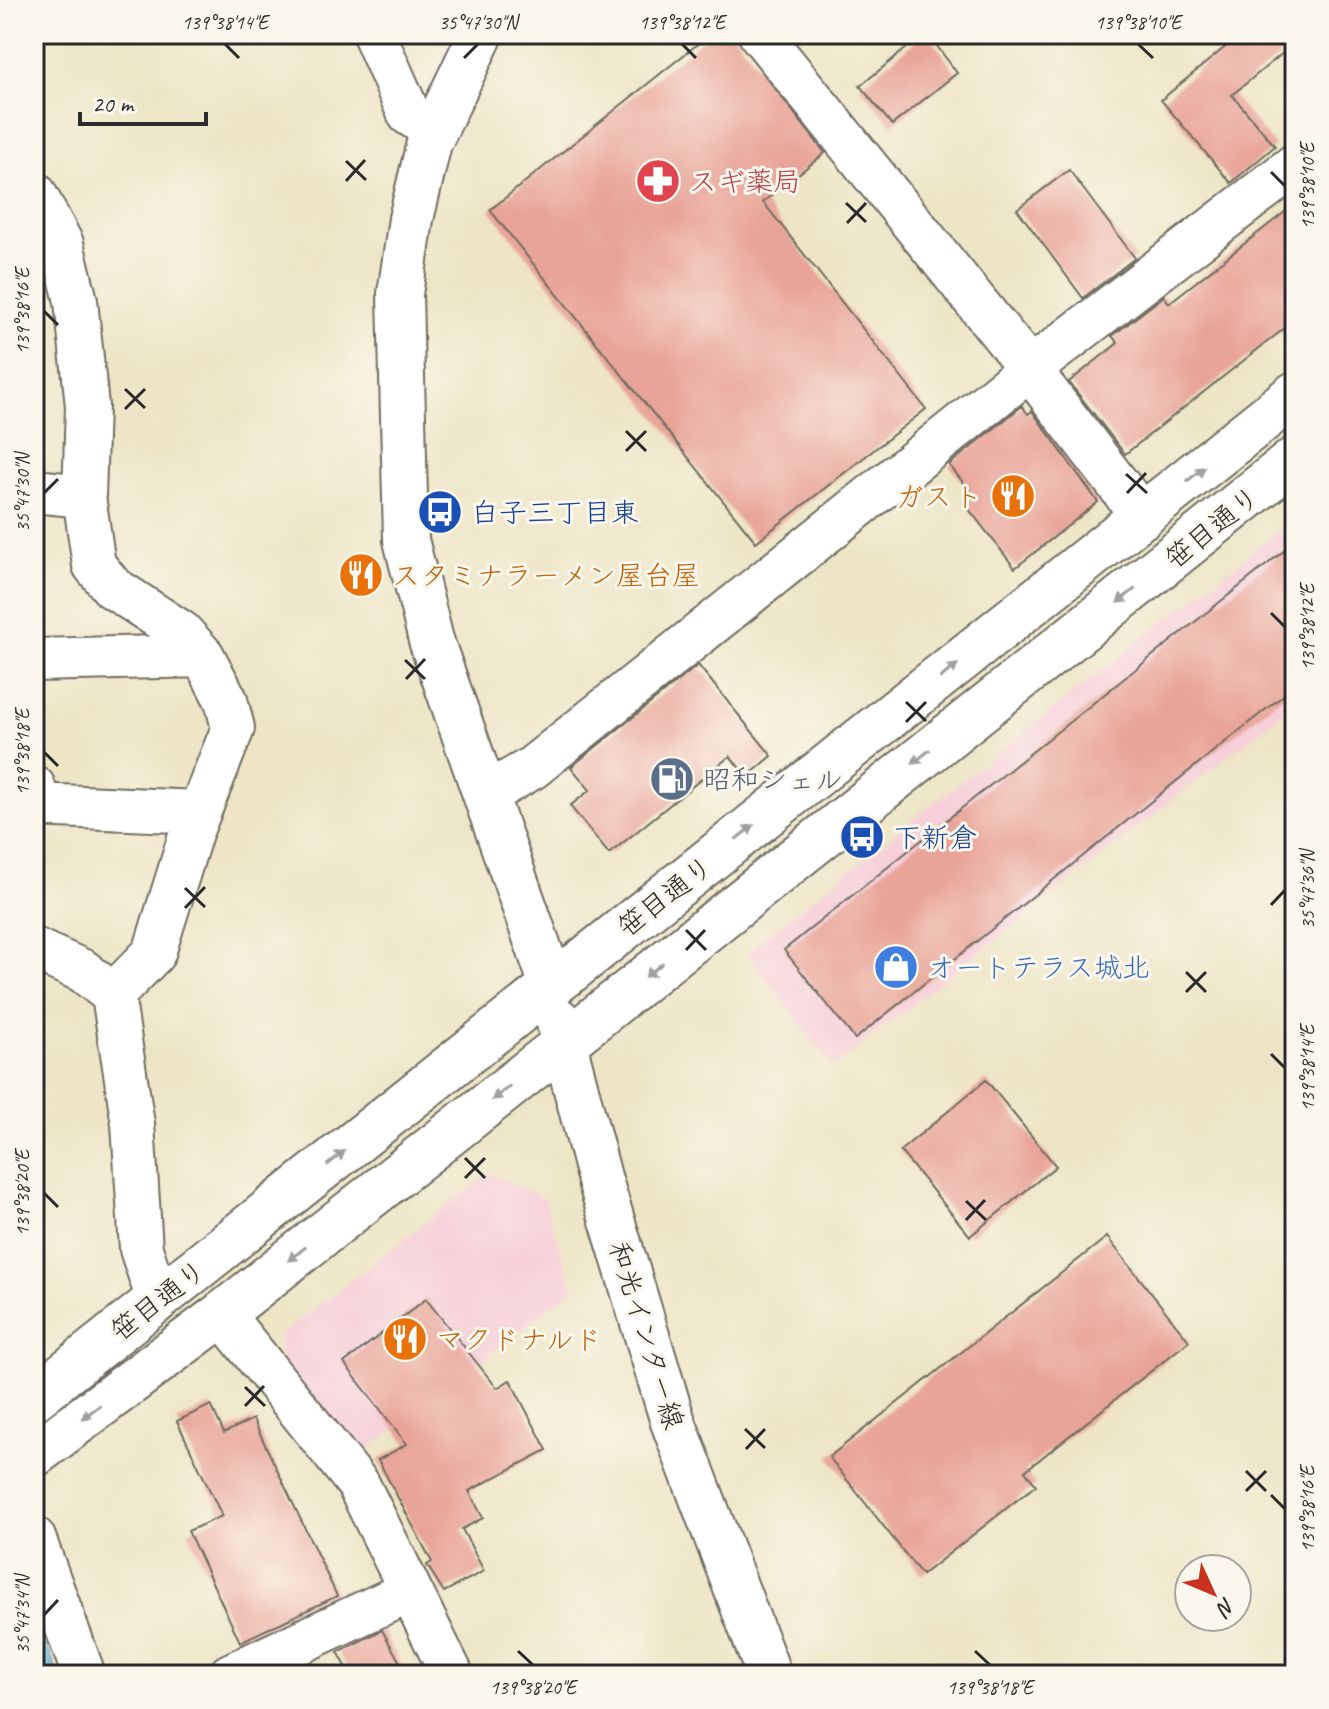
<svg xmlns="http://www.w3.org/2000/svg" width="1329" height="1709" viewBox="0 0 1329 1709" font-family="Caveat,'Klee One',sans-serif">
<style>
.built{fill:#f6cfd8}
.water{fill:#68b9e3;stroke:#4a7287;stroke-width:2}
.building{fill:#e9a499}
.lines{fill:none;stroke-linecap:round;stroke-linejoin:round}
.minor-casing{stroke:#6f6c61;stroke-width:46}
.tertiary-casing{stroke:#6f6c61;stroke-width:48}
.primary-casing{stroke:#6f6c61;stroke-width:48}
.minor{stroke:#fff;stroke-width:42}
.tertiary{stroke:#fff;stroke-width:44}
.primary{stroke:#fff;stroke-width:44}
.oneway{fill:#a0a0a0}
.ticks{fill:none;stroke:#2b2b2b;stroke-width:3}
.labels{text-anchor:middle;stroke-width:6;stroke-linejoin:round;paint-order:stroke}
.health-label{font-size:28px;fill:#be3a42;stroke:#fbf7ec;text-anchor:start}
.food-label{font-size:28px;fill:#c56008;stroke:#fbf7ec;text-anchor:start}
.transit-label{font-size:28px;fill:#164399;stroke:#fbf7ec;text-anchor:start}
.street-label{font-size:28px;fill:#2b2b2b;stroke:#fbf7ec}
.service-label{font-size:28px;fill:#4e5e75;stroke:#fbf7ec;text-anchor:start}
.shop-label{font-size:28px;fill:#366cbe;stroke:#fbf7ec;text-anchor:start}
.neatline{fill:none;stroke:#2b2b2b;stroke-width:3}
.ticks-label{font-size:20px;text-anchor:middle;fill:#2b2b2b}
</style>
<rect width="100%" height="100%" fill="#fbf7ec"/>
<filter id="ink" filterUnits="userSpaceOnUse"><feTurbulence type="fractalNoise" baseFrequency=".0125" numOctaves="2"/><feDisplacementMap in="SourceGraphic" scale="16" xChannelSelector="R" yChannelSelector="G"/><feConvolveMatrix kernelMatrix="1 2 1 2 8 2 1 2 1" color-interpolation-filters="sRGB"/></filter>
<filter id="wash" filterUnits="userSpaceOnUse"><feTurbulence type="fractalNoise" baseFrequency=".006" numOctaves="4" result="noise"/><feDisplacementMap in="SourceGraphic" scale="32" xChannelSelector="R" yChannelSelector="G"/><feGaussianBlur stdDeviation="1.8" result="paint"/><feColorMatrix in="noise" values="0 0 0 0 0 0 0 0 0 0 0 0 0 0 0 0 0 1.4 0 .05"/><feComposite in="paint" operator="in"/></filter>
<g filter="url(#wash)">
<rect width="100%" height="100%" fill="#ede5c6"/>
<path class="built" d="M1295,518V703L833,1067L746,952Z
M488,1174L544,1198L573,1289L357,1458L279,1355V1337Z"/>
<path class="water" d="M34,1611L58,1675H34Z"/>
<g id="blocks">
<path class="building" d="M710,34H733L825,153L763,202L926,409L756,542L490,210Z
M924,34H928L957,73L892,125L860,86Z
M1241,34H1295V43L1232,95L1275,146L1231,183L1161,100Z
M1069,170L1135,258L1083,298L1017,209Z
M1295,204V320L1125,454L1069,382L1118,343L1112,336L1164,296L1169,303Z
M1022,406L1028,414L1032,411L1098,502L1015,568L964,503L974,496L949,465Z
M1295,542V686L855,1039L784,950Z
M698,665L772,756L747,777L730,756L609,854L570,806L590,790L571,767Z
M986,1080L1056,1166L970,1236L900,1151Z
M1107,1237L1189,1341L1025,1471L1036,1485L922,1575L829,1457Z
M426,1299L497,1388L510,1380L547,1450L469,1491L483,1518L462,1529L484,1571L444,1592L427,1565L432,1562L378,1460L407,1444L344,1363Z
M211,1405L224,1433L253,1419L337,1596L240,1642L188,1531L222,1516L177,1421Z
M382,1630L407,1675H351L338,1652Z"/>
</g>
</g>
<g filter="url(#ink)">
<use href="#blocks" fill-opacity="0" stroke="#6f6c61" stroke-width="2"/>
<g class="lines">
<g class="minor-casing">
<path id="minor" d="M374,34L409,114L435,131
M760,34L1014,349L1143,517
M34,192L62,244L76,301L87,406L84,496L94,565L112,587L181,632L203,656L226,700L233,728L191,833L154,953L113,995L133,1124L141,1249L158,1300
M34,491L84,496
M34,660L203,656
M34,787L35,805L199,812
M485,795L532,768L1030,369L1295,165
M34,949L83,971L113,995
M222,1314L358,1484L452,1675
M34,1538L84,1675
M230,1675L410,1591"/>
</g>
<g class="tertiary-casing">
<path id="tertiary" d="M481,34L429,143L411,219L400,294L406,540L431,640L552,985"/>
</g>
<g class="primary-casing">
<path id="primary" d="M558,1020L599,1177L673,1422L769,1675
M34,1398L1295,394
M34,1455L222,1314L562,1045L1295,459"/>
</g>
<use href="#minor" class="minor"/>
<use href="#tertiary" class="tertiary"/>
<use href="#primary" class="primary"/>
</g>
<defs><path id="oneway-solid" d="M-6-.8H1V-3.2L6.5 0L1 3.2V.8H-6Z" transform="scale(2)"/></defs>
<g class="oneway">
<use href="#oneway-solid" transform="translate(1196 474) rotate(-39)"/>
<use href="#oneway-solid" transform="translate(1126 596) rotate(142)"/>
<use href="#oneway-solid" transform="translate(949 671) rotate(-38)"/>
<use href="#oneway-solid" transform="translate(921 757) rotate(142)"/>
<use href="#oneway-solid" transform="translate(745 832) rotate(-38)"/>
<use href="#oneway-solid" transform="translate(654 970) rotate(142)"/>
<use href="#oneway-solid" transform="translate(501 1093) rotate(142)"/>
<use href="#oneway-solid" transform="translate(336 1158) rotate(-39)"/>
<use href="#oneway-solid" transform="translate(297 1254) rotate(142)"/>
<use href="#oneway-solid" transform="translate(91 1412) rotate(143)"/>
</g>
</g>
<path class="ticks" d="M225,44L239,58M682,44L696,58M1138,44L1153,58M464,58L478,44M346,161L366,180M1271,172L1285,186M346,181L365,160M846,203L866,222M847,223L866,203M44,311L58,325M125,389L145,408M125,409L145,389M626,431L646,451M626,451L646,431M1126,474L1147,493M44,493L58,479M1127,493L1146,473M1271,613L1285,627M405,660L425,679M406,679L425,659M906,702L926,721M906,722L926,702M44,752L58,766M185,888L205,907M1271,905L1285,890M185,908L205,887M686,930L706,950M686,950L705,930M1186,972L1206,992M1186,992L1206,972M1271,1054L1285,1068M465,1158L485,1178M465,1178L485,1158M44,1193L58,1207M966,1201L986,1220M966,1220L985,1200M245,1387L265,1406M245,1406L264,1386M745,1429L765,1448M746,1449L765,1429M1246,1471L1266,1491M1246,1491L1266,1471M1271,1495L1285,1509M44,1615L58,1600M518,1651L533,1665M975,1651L990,1665"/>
<defs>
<g id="pharmacy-disc" transform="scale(2.3)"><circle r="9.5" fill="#e0444e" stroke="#fbf7ec"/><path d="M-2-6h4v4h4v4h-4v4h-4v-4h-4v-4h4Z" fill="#fff"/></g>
<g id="restaurant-disc" transform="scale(2.3)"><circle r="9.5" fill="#e8710a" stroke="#fbf7ec"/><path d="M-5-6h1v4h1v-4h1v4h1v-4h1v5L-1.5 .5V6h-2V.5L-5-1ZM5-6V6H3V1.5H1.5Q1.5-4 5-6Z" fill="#fff"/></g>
<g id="bus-disc" transform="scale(2.3)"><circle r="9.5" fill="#1a4fb4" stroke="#fbf7ec"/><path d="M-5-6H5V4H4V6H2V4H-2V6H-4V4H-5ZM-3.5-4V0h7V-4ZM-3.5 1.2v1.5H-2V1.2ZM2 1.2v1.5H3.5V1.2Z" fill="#fff"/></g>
<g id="fuel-disc" transform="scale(2.3)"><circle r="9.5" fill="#5c6f8a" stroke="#fbf7ec"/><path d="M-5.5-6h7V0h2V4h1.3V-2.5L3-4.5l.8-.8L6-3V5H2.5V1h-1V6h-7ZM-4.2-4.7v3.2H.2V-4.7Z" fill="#fff"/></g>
<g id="shop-disc" transform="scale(2.3)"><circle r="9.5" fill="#3f7fe0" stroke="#fbf7ec"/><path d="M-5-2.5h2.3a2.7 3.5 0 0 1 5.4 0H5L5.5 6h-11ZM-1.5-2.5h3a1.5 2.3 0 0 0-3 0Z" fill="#fff"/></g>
</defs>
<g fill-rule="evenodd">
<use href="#pharmacy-disc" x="658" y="181"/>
<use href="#restaurant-disc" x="1013" y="496"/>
<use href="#bus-disc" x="440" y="512"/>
<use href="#restaurant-disc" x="361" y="575"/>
<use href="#fuel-disc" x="672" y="779"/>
<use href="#bus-disc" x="862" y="837"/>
<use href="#shop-disc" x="896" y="967"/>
<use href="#restaurant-disc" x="405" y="1339"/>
</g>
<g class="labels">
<g class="health-label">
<text x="689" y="191">スギ薬局</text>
</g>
<g class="food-label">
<text x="982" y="506" text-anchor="end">ガスト</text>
<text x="392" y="585">スタミナラーメン屋台屋</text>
<text x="436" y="1349">マクドナルド</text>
</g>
<g class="transit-label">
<text x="471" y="522">白子三丁目東</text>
<text x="893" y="847">下新倉</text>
</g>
<g class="street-label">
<text transform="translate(1212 527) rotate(-39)" y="10">笹目通り</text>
<text transform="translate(665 896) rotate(-38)" y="10">笹目通り</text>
<text transform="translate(158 1300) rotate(-38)" y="10">笹目通り</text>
<text transform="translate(647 1335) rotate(73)" y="10">和光インター線</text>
</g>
<g class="service-label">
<text x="703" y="789">昭和シェル</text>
</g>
<g class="shop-label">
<text x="927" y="977">オートテラス城北</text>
</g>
</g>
<rect width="1329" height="1709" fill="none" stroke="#fbf7ec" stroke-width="88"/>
<g transform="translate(1213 1593) rotate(134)"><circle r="38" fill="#fbf7ec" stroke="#a8a59f" stroke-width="2"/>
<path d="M0-6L14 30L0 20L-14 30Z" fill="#c8321e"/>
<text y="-12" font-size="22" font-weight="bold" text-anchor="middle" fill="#2b2b2b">N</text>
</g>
<path d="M80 112v12h126v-12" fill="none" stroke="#2b2b2b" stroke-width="4"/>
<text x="92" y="112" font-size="24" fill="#2b2b2b" stroke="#fbf7ec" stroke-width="6" paint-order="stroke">20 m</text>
<rect x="44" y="44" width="1241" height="1621" class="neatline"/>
<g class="ticks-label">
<text x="225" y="29">139°38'14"E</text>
<text x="478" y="29">35°47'30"N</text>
<text x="682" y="29">139°38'12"E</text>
<text x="1138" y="29">139°38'10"E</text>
<text transform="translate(1307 186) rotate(-90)" y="7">139°38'10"E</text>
<text transform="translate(22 311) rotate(-90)" y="7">139°38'16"E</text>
<text transform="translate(22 493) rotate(-90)" y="7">35°47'30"N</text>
<text transform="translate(1307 627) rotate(-90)" y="7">139°38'12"E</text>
<text transform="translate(22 752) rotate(-90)" y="7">139°38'18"E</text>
<text transform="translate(1307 890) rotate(-90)" y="7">35°47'36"N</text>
<text transform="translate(1307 1068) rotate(-90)" y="7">139°38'14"E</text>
<text transform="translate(22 1193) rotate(-90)" y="7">139°38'20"E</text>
<text transform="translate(1307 1509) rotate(-90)" y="7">139°38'16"E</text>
<text transform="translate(22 1615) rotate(-90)" y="7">35°47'34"N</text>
<text x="533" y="1694">139°38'20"E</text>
<text x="990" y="1694">139°38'18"E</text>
</g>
</svg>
